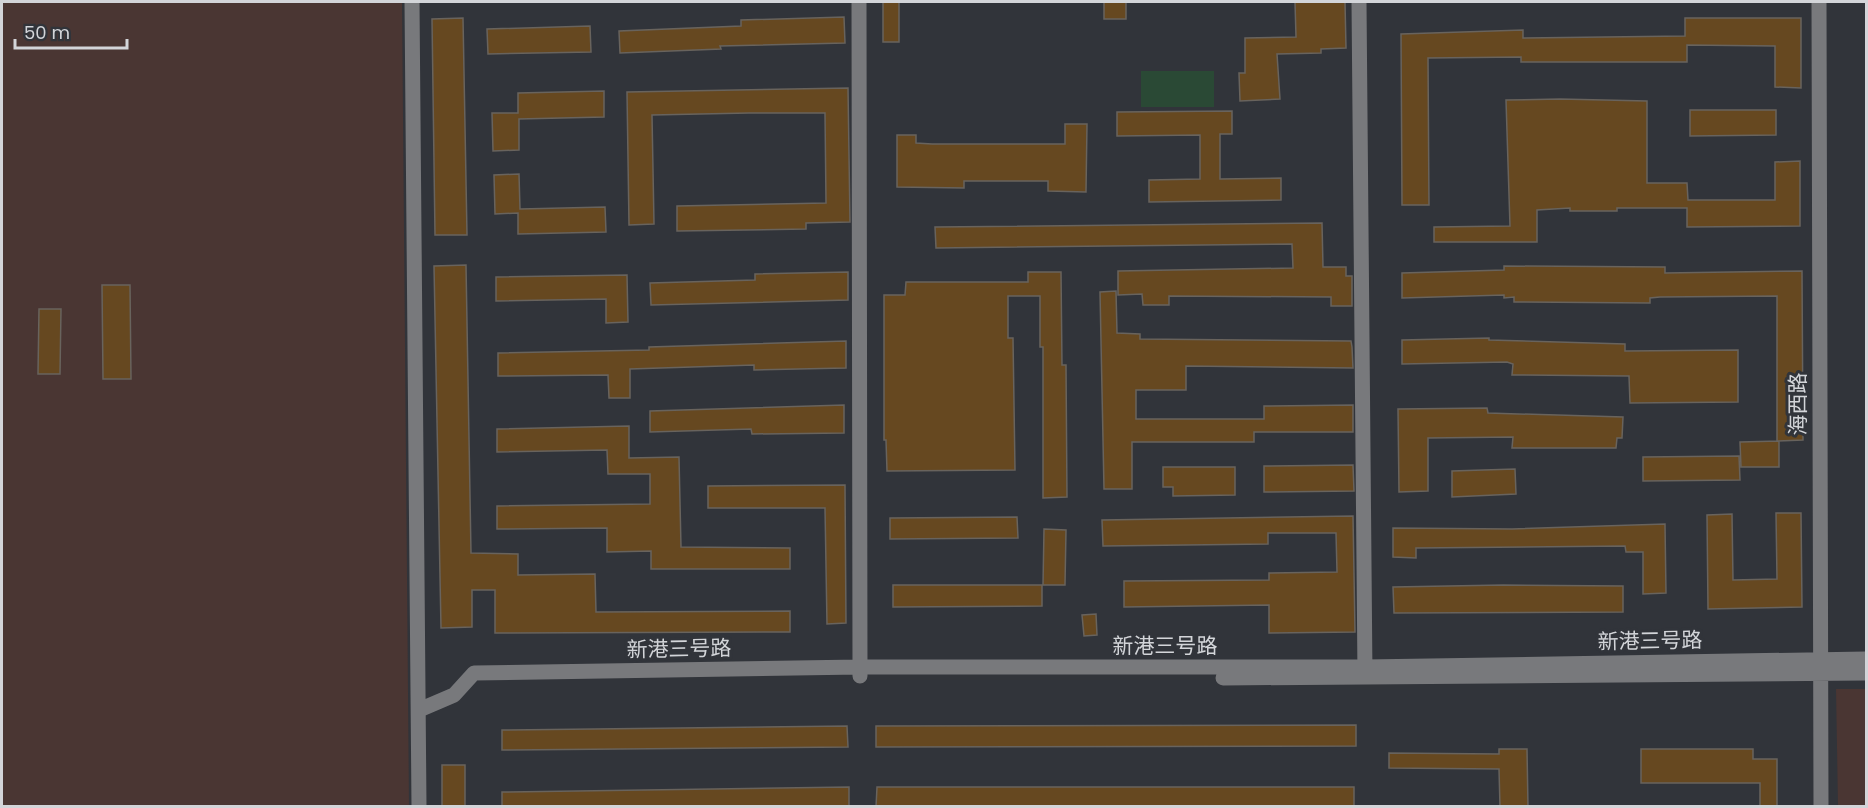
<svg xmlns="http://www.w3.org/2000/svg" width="1868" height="808" viewBox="0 0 1868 808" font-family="Poppins,'Noto Sans SC',sans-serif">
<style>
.industrial{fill:#4a3633}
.green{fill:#2a4935}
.building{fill:#664820;stroke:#68635d;stroke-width:1.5}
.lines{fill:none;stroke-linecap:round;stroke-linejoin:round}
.minor{stroke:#78797c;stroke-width:15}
.labels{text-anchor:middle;stroke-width:6;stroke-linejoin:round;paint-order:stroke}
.street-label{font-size:21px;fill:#d3d5d9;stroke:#31343a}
</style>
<rect width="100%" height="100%" fill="#31343a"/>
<path class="industrial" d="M2,2H402L409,806H2Z
M1836,689H1866V806H1838Z"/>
<path class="green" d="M1141,71H1214V107H1141Z"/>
<path class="building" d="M883,2H899V42H883Z
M1104,2H1126V19H1104Z
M1295,2H1345L1346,48L1321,49V53L1277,54L1280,99L1240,101L1239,73H1245V38L1296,37Z
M844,17L845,43L720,46L721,49L620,53L619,31L741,26V20Z
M463,18L467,235H435L432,19Z
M1685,18H1801V88L1775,87V46L1687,45V62H1521V57L1428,58L1429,205H1402L1401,34L1523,30V38L1685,36Z
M590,26L591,52L488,54L487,29Z
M848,88L850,222L806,223V229L677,231V206L826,203L825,113H749L652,115L654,224L629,225L627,92Z
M604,91V117L519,119V150L493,151L492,113H518V93Z
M1560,99L1647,101V183H1687L1688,200H1775V162L1800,161V226L1687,227V208H1617V211H1570V208L1537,210V242H1434V227L1510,226L1506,100Z
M1690,110H1776V135L1690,136Z
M1232,111V134H1220V179L1281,178V200L1149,202V180L1200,179V135L1117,136V112Z
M1065,124H1087L1086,192L1048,191V181H964V188L897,187V135H916V143L932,144H1065Z
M519,174L520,209L605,207L606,232L518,234V213L495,214L494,175Z
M1322,223L1323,267H1346V276H1352V306H1331V297L1169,296V305H1143L1142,294L1118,295V271L1293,268L1292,244L936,248L935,227Z
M466,265L471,553L518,554V575L595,574L596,612L790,611V632L495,633V590H472V627L441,628L434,266Z
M1504,266L1665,267V273L1802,271L1803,440L1777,441V296L1660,297L1650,298V303L1514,302V297L1504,298V295L1402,298V273L1504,270Z
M848,272V300L651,305L650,283L755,280V274Z
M1028,272H1061L1062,365H1066L1067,497L1043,498V347H1040V296H1008V338H1013L1015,470L887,471L886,440H884V295H905L906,282H1028Z
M627,275L628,322L606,323V299L496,301V277Z
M102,285H130L131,379H103Z
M1116,291L1117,333L1140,334V339L1351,341L1352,347L1353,368L1186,366V390H1136V419H1264V406L1353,405V432H1254V442H1132V489H1104L1100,292Z
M39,309H61L60,374H38Z
M1489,338V340L1625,344V351L1738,350V402L1630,403L1629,376L1512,375L1513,364L1507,362L1402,364V340Z
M846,341V368L754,370V365L630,369V398H609L608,375L498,376V353L649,350V347Z
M844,405V433L752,434L751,429L650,432V411Z
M1487,408L1488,413L1623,417L1622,438H1617L1616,448H1512L1513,437L1428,438V491L1399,492L1398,409Z
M629,426V458L679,457L681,547L790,548V569H651V551L607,552V528L497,529V506L650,504V474H608L607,450L497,452V429Z
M1779,441V467H1741L1740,442Z
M1739,456L1740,480L1643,481V457Z
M1353,465L1354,491L1264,492V466Z
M1163,467H1235V495L1173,496V487H1163Z
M1515,469L1516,494L1452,497V471Z
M845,485L846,623L827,624L825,508H708V486Z
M1776,513H1801L1802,607L1708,609L1707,515L1732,514L1733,580L1777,579Z
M1353,516L1355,632L1269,633V605L1124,607V581L1269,580V573L1337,572L1336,533H1268V544L1103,546L1102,520Z
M1017,517L1018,538L890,539V518Z
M1665,524L1666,593L1643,594V552H1626L1625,546L1416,548V558L1393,557V528L1512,529Z
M1044,529L1066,530L1065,585H1043Z
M893,585H1042V606L893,607Z
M1503,585L1623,586V612L1394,613L1393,587Z
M1096,614L1097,635L1084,636L1082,615Z
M1356,725V746L876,747V726Z
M847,726L848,747L502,750V730Z
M1499,749H1527L1528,807H1500L1499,769L1389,768V753L1499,754Z
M1641,749H1753V759H1777V807H1760V783H1641Z
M442,765H465V807H442Z
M849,787V807H502V792Z
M877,787H1354V807H876Z"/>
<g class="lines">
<path class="minor" d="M412,2L419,806
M859,2L860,676
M1359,2L1365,676
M1819,2L1821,806
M1223,678L1866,673
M419,710L454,695L474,673L860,667H1365L1866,659"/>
</g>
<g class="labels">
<g class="street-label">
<text transform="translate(1798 404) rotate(-90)" y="7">海西路</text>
<text transform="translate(1650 641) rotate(-1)" y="7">新港三号路</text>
<text x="1165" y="653">新港三号路</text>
<text transform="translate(679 649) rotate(-1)" y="7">新港三号路</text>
</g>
</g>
<rect width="1868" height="808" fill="none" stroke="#d3d5d9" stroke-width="6"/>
<path d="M15 39v9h112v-9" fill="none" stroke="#d3d5d9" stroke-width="3"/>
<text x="24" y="39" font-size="18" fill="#d3d5d9" stroke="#31343a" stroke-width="4.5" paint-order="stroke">50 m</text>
</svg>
